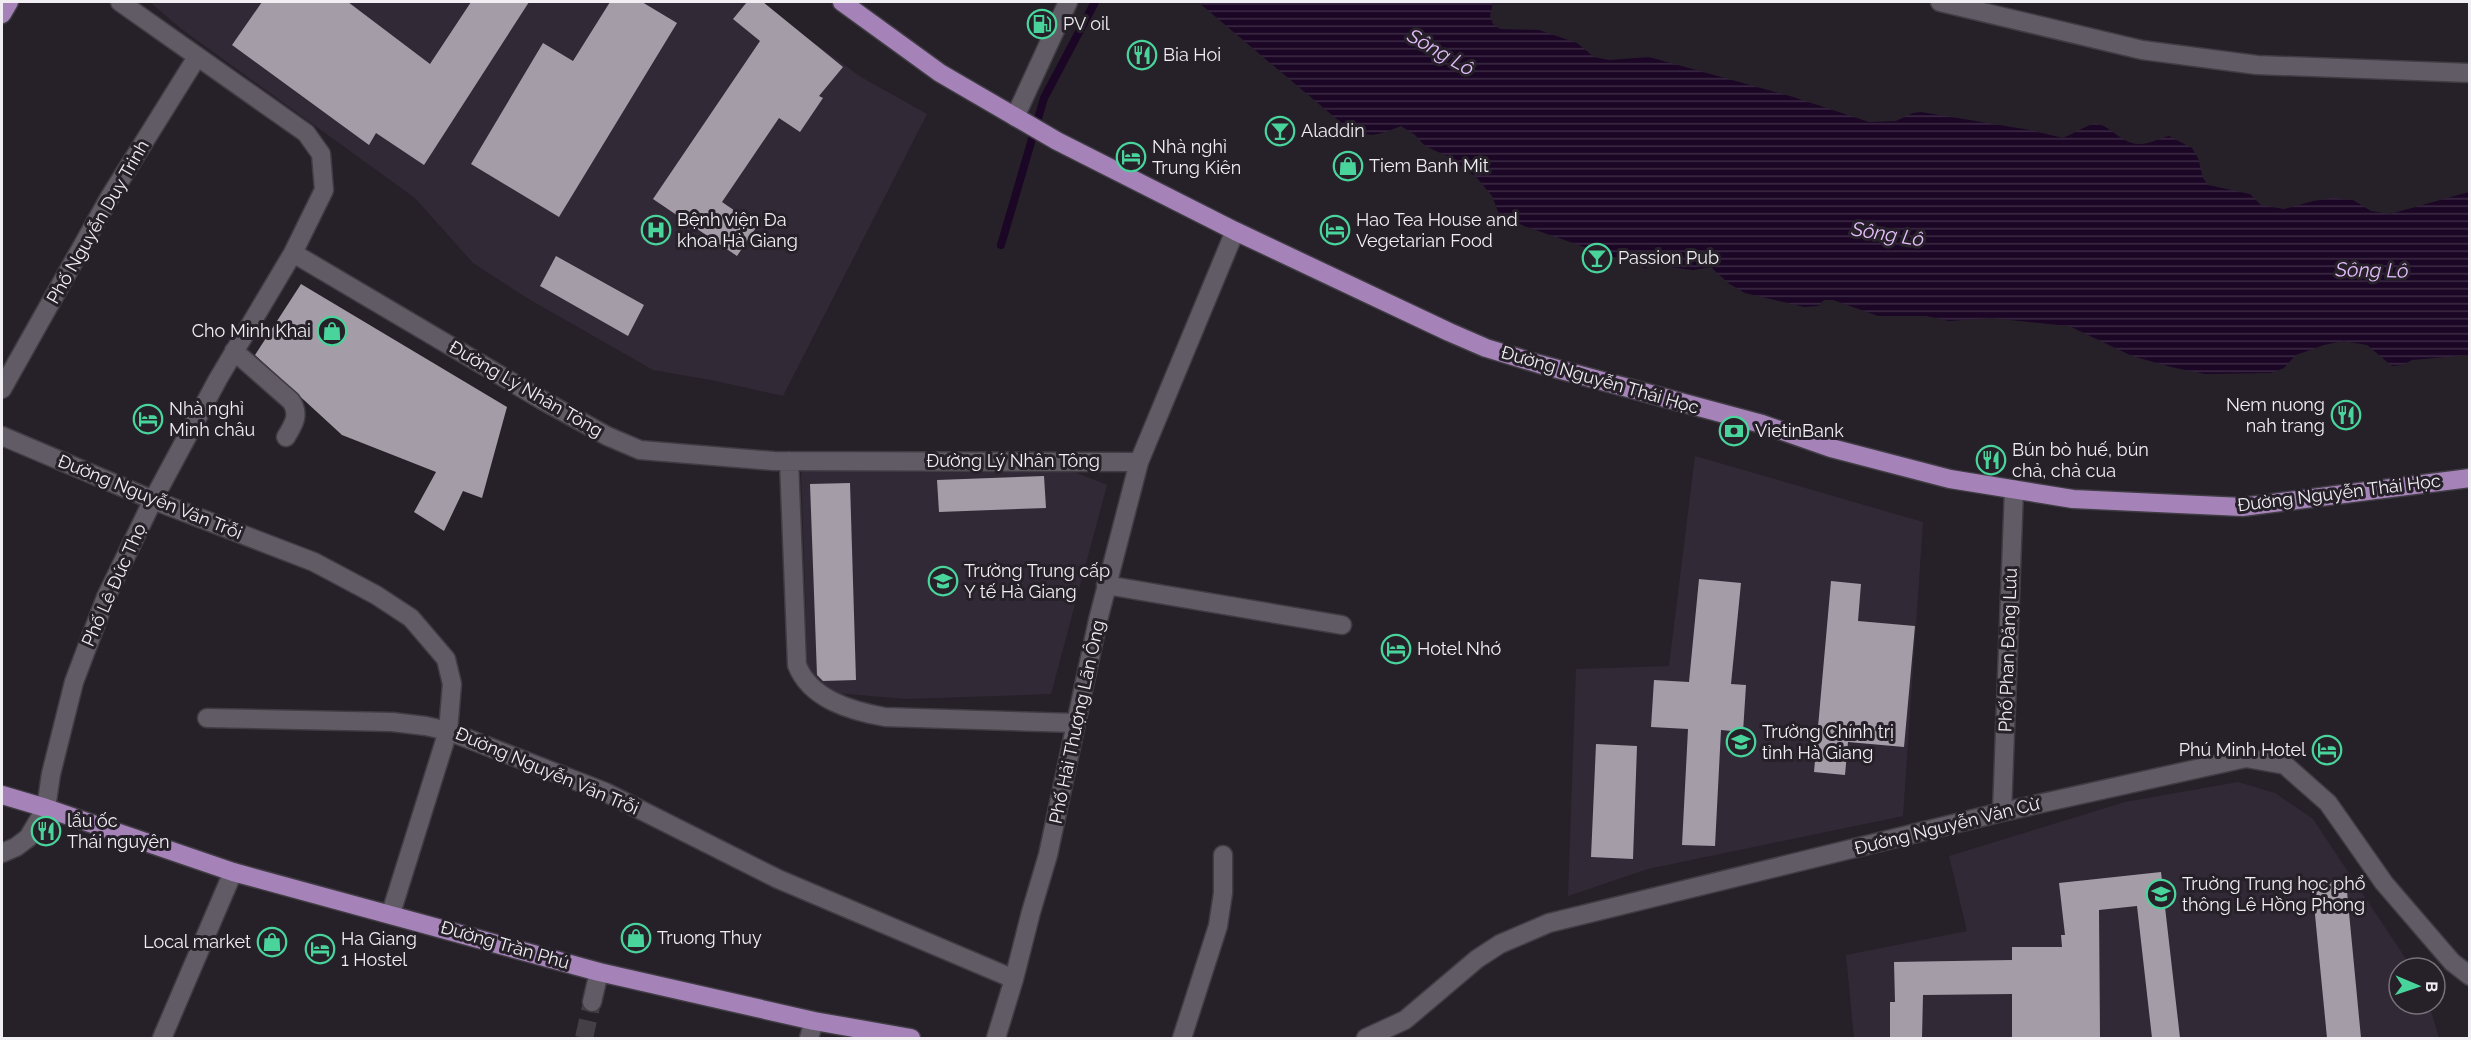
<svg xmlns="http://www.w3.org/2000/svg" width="2471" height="1040" viewBox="0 0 2471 1040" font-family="Raleway,sans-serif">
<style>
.built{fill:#322937}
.water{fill:url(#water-rules)}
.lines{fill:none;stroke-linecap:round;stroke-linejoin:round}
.stream{stroke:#1b0625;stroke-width:8}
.building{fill:#a49da8}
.minor-tunnel{stroke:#443f47;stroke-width:18;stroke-dasharray:18 9;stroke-linecap:butt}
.minor-casing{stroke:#403c44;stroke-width:21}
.major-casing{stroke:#403c44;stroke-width:21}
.minor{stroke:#615b65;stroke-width:18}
.major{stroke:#a583b8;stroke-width:18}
.labels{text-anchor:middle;stroke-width:6;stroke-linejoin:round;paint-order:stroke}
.poi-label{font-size:18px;fill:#f0edf3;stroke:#262029;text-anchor:start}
.street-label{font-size:18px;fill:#f0edf3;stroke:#262029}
.water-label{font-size:20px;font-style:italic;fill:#e4bcfb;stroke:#262029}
</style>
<defs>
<pattern id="water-rules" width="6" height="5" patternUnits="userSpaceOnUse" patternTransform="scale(1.5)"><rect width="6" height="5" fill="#1b0625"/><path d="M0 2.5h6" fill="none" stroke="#3c2b45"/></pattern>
</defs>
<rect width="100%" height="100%" fill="#262029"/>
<path class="built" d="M150,2H758L861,77L927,114L783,396L716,381L653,370L527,298L473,263L415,198L180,28Z
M1695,456L1923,522L1903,816L1648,869L1568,896L1576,669L1669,666Z
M1060,466L1107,485L1051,694L906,699L824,692L808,677L801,470Z
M2238,782L2275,793L2313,819L2412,968H2399V1004H2429L2439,1038H1854L1846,955L1967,931L1949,856L2125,802Z"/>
<path class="water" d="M1198,2H1493L1490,16L1493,24L1500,29L1539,30L1577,43L1594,57L1609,60L1649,57L1790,96L1869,122L1896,121L1913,113L1921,112L2030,130L2063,138C2073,134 2083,127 2093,124C2105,120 2121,144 2138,144C2149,145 2159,138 2169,136L2192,148L2198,158L2203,178L2208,185L2250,194L2261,205L2284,209L2313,201L2333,198L2353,200L2371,211L2390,214L2469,192V355L2412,360L2402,365L2392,366L2367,345L2343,341L2324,345L2296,355L2284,368L2271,373L2205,374L2171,367L2132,356L2069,326L1991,318L1949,321L1926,316H1878L1833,300H1824L1818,306L1804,307L1745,293L1728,283L1711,267L1693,270L1656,265L1645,268L1524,226L1499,214L1492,196L1477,178L1447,156L1425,146L1415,135L1401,126C1376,136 1369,139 1345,126Z"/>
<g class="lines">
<path class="stream" d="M1001,245L1044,98L1095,2"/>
</g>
<path class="building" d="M262,2H348L430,64L471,2H529L424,165L376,133L369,145L232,45Z
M610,2H642L677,23L559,217L471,164L543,43L573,61Z
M747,2H763L843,67L819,96L823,98L800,132L779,118L722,202L757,226L737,256L653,199L760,41L733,19Z
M556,256L644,305L628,336L540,286Z
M301,284L507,407L482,498L463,491L444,531L414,512L436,472L342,435L255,355Z
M1044,476L1046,508L939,512L937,480Z
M850,483L856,680L823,681L817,675L810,484Z
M1699,579L1741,583L1731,684L1746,685L1743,732L1721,730L1715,846L1682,845L1688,729L1651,727L1654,680L1689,682Z
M1831,581L1861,584L1858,621L1915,626L1904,747L1848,742L1845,775L1814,772Z
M1596,744L1637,746L1633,859L1591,857Z
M2161,872L2180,1038H2152L2137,906L2099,910L2100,1038H2012V994L1923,995L1922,1038H1890V1002H1895L1894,962L2012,960V947H2062L2061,935H2065L2059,883Z
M2346,881L2361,1038H2327L2312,884Z"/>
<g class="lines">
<path class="minor-tunnel" d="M584,1038L592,1002"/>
<g class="minor-casing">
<path id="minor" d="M1940,2L2142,50L2257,65L2470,73
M1015,117L1068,2
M293,253L542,400L607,436L640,450L774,461L1139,462
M234,351L291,401C300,414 294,424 286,437
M2,389L111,195L197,57
M2,436L153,500L314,562L376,595L411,618L446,659L452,684L448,731L605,792L778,879L1014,979L996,1038
M789,461L797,665C810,699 851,711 885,717L1075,723
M1106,585L1342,625
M207,718L392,722L426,726L448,731L391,913
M2002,812L2014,489
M2,853L16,847L28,838L46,808L51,774L74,682L106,597L153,500L218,379L293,253L324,190L321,154L306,133L120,2
M1014,979L1031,912L1048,855L1098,620L1139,462L1235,231
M592,1002L599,972
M162,1038L233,872
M809,1038L814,1021
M1182,1038L1218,926L1223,893V855
M1366,1038L1405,1020L1477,959L1500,944L1549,923L2002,812L2246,758L2285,765L2328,803L2384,883L2452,962L2470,976"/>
</g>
<g class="major-casing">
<path id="major" d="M842,2L940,73L1057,141L1235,231L1449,332L1486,348L1539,364L1762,424L1831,448L1950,479L2073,499L2242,507L2470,478
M2,14L9,2
M2,795L46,808L233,872L599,972L814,1021L911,1038"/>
</g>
<use href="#minor" class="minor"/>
<use href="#major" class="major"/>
</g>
<defs>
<g id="fuel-ring" transform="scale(1.5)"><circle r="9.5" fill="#262029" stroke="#49d49c" stroke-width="1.5"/><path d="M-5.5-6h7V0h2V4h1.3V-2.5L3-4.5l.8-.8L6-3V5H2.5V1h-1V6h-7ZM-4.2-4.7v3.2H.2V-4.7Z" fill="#49d49c"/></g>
<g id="restaurant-ring" transform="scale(1.5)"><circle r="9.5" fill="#262029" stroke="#49d49c" stroke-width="1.5"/><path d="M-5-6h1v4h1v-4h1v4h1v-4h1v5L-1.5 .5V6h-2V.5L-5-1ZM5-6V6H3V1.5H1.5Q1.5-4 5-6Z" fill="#49d49c"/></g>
<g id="bar-ring" transform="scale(1.5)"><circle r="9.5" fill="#262029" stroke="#49d49c" stroke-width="1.5"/><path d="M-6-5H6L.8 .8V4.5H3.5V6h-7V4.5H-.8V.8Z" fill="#49d49c"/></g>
<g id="hotel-ring" transform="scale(1.5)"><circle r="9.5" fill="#262029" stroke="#49d49c" stroke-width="1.5"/><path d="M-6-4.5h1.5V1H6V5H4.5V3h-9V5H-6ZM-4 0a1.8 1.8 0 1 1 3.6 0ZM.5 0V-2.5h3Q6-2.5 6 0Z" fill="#49d49c"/></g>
<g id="shop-ring" transform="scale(1.5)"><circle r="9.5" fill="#262029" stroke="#49d49c" stroke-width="1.5"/><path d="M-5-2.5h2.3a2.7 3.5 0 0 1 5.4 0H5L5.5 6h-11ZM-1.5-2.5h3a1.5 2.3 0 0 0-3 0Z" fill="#49d49c"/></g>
<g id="hospital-ring" transform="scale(1.5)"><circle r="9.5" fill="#262029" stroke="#49d49c" stroke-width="1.5"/><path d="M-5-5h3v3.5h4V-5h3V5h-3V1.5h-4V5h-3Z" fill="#49d49c"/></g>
<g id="bank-ring" transform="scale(1.5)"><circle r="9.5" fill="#262029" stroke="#49d49c" stroke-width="1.5"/><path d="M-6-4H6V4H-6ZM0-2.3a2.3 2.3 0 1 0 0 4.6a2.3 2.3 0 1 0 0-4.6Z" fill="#49d49c"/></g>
<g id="university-ring" transform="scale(1.5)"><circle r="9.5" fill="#262029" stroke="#49d49c" stroke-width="1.5"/><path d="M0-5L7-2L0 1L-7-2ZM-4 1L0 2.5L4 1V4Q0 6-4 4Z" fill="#49d49c"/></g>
<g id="school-ring" transform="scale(1.5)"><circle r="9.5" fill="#262029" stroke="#49d49c" stroke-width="1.5"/><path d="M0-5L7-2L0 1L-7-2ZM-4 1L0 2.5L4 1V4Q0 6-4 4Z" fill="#49d49c"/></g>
</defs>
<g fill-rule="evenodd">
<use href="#fuel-ring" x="1042" y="24"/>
<use href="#restaurant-ring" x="1142" y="55"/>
<use href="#bar-ring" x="1280" y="131"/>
<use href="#hotel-ring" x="1131" y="157"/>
<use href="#shop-ring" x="1348" y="166"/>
<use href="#hospital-ring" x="656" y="230"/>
<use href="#hotel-ring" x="1335" y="230"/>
<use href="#bar-ring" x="1597" y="258"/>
<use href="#shop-ring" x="332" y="331"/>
<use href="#restaurant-ring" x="2346" y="415"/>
<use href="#hotel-ring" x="148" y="419"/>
<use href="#bank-ring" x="1734" y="431"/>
<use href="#restaurant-ring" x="1991" y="460"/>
<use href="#university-ring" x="943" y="581"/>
<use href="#hotel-ring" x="1396" y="649"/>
<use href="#university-ring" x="1741" y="742"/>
<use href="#hotel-ring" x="2327" y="750"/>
<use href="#restaurant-ring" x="46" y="831"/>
<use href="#school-ring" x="2161" y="894"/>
<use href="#shop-ring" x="636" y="938"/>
<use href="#shop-ring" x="272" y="942"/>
<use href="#hotel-ring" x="320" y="949"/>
</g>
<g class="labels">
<g class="poi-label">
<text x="1063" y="30">PV oil</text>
<text x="1163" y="61">Bia Hoi</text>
<text x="1301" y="137">Aladdin</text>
<text x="1152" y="153">Nhà nghỉ<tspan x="1152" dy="21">Trung Kiên</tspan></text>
<text x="1369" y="172">Tiem Banh Mit</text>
<text x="677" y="226">Bệnh viện Đa<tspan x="677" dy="21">khoa Hà Giang</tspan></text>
<text x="1356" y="226">Hao Tea House and<tspan x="1356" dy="21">Vegetarian Food</tspan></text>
<text x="1618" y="264">Passion Pub</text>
<text x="311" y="337" text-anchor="end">Cho Minh Khai</text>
<text x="2325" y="411" text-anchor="end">Nem nuong<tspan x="2325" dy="21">nah trang</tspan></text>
<text x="169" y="415">Nhà nghỉ<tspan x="169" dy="21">Minh châu</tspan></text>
<text x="1755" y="437">VietinBank</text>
<text x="2012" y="456">Bún bò huế, bún<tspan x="2012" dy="21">chả, chả cua</tspan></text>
<text x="964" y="577">Trường Trung cấp<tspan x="964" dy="21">Y tế Hà Giang</tspan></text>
<text x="1417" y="655">Hotel Nhớ</text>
<text x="1762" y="738">Trường Chính trị<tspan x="1762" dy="21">tỉnh Hà Giang</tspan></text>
<text x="2306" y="756" text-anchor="end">Phú Minh Hotel</text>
<text x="67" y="827">lẩu ốc<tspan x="67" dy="21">Thái nguyên</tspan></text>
<text x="2182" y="890">Truờng Trung học phổ<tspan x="2182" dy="21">thông Lê Hồng Phong</tspan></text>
<text x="657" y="944">Truong Thuy</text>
<text x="341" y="945">Ha Giang<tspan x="341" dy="21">1 Hostel</tspan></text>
<text x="251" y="948" text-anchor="end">Local market</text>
</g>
<g class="street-label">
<text transform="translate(98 222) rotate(-60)" y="6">Phố Nguyễn Duy Trinh</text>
<text transform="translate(1600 380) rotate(16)" y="6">Đường Nguyễn Thái Học</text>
<text transform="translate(526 389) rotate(30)" y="6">Đường Lý Nhân Tông</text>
<text x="1013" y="467">Đường Lý Nhân Tông</text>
<text transform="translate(2339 493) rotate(-7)" y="6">Đường Nguyễn Thái Học</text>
<text transform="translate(150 497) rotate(22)" y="6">Đường Nguyễn Văn Trỗi</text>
<text transform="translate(114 585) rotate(-66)" y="6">Phố Lê Đức Thọ</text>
<text transform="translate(2008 650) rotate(-88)" y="6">Phố Phan Đăng Lưu</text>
<text transform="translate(1077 722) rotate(-78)" y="6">Phố Hải Thượng Lãn Ông</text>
<text transform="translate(547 771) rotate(23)" y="6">Đường Nguyễn Văn Trỗi</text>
<text transform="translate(1947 826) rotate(-14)" y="6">Đường Nguyễn Văn Cừ</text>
<text transform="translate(505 945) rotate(16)" y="6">Đường Trần Phú</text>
</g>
<g class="water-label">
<text transform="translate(1441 52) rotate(30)" y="7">Sông Lô</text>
<text transform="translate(1888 234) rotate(9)" y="7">Sông Lô</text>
<text transform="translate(2372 270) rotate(1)" y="7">Sông Lô</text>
</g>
</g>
<rect width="2471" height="1040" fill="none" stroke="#f0edf3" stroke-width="6"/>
<g transform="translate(2417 986) rotate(92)"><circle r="28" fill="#262029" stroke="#77727a" stroke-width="1.5"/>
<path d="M0-4.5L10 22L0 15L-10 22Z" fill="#49d49c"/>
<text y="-9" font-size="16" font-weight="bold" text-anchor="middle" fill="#f0edf3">B</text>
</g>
</svg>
